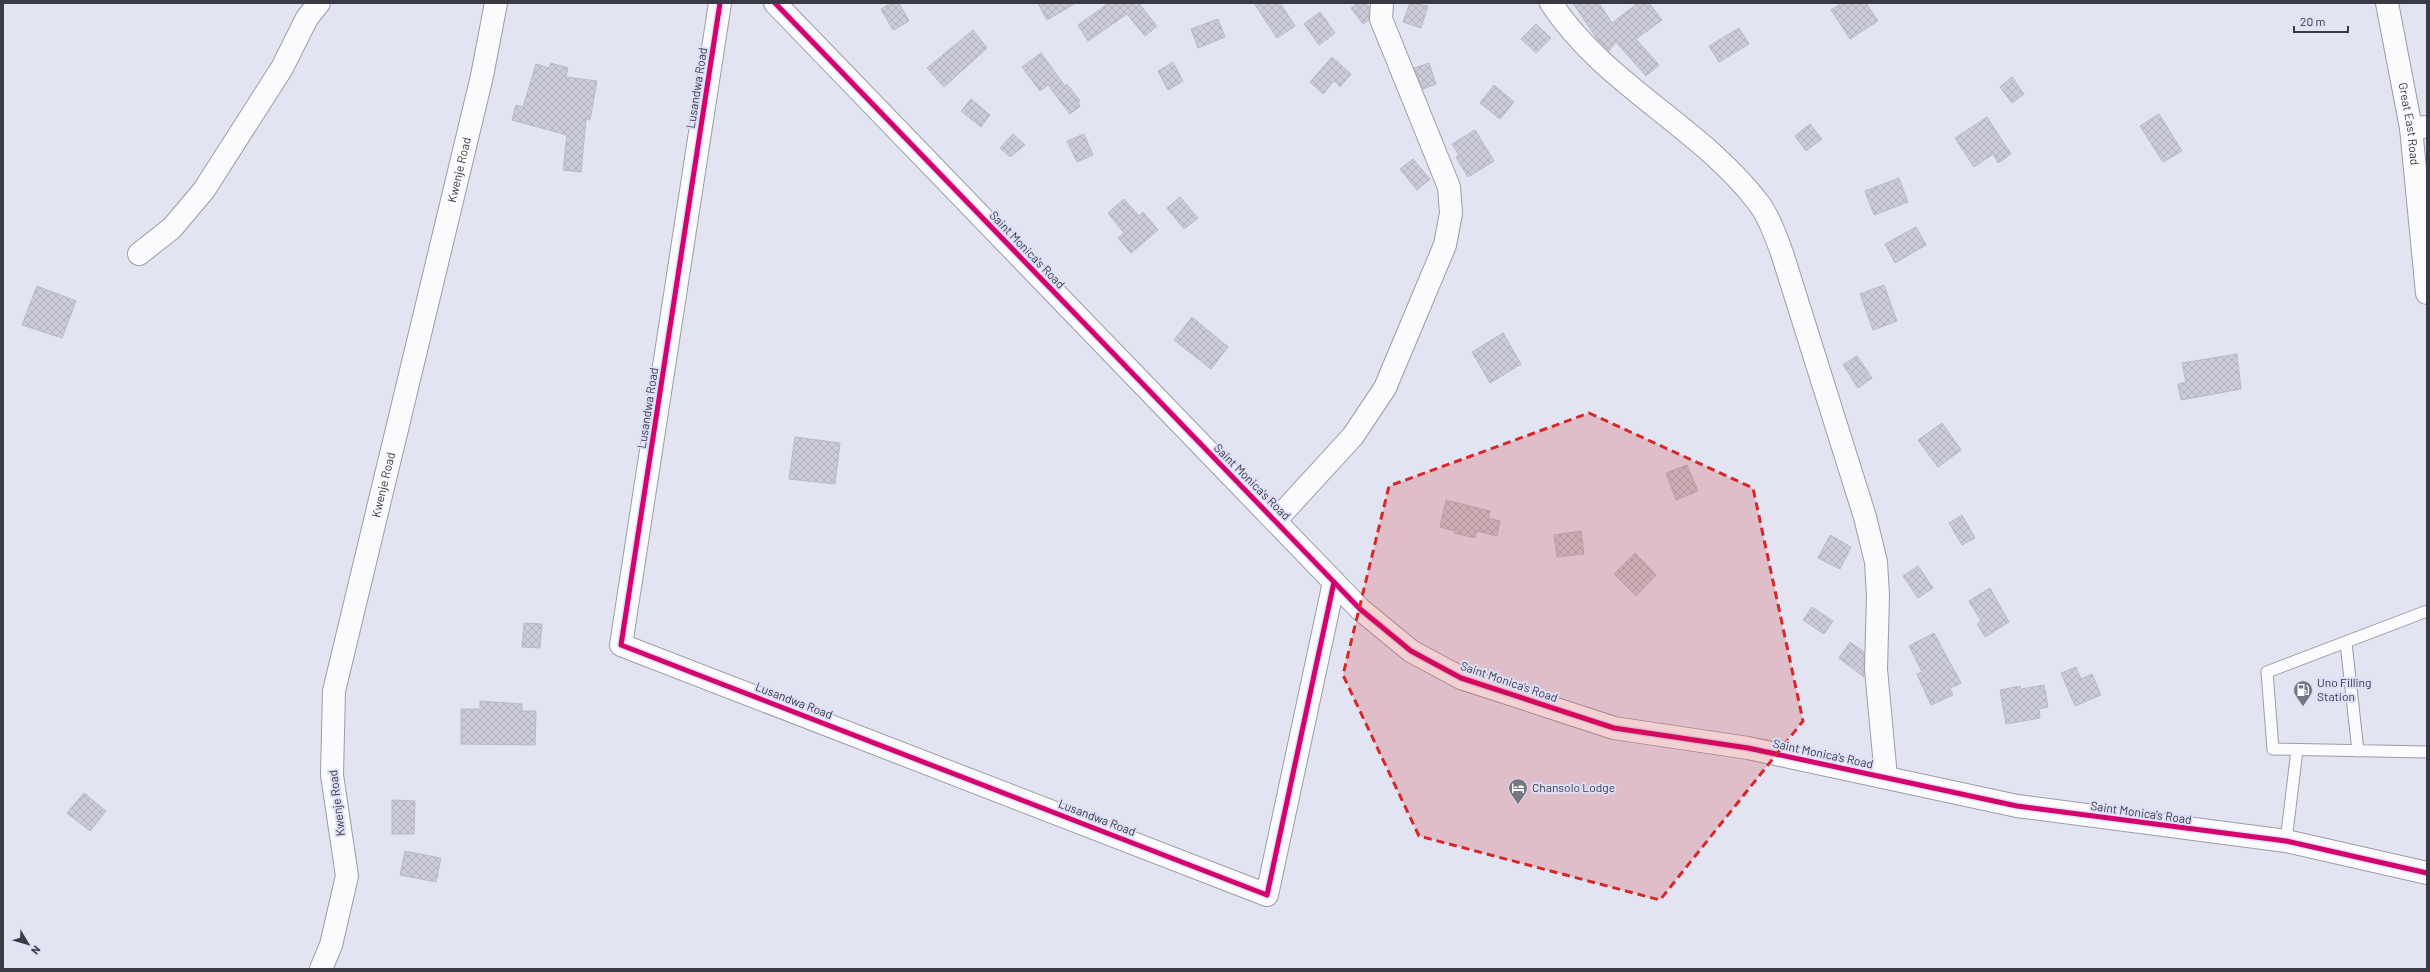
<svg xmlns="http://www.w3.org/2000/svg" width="2430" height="972" viewBox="0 0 2430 972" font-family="Barlow,sans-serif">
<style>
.building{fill:url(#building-cross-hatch);stroke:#b9bac5}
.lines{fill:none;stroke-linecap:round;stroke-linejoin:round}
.lane-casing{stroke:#9c9ca7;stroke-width:13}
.street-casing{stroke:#9c9ca7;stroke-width:24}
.secondary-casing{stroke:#9c9ca7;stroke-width:24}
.highway-casing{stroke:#9c9ca7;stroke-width:24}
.lane{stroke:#fbfbfd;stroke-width:11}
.street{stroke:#fbfbfd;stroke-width:22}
.secondary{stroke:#fbfbfd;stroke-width:22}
.highway{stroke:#fbfbfd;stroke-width:22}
.cycleway-casing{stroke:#dddff8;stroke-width:8}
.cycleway{stroke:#d6006c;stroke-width:5}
.marked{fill:#d62828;fill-opacity:0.2;stroke:#d62828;stroke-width:3;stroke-dasharray:8 5;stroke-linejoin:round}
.labels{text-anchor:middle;stroke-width:4;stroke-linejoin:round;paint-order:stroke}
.street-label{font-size:12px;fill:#3a3a44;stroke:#dddff8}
.poi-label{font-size:12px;fill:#3a3a44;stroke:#dddff8;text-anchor:start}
</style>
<defs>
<pattern id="building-cross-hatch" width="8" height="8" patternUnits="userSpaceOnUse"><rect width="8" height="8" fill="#cbccd7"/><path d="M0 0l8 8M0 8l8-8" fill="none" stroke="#afb0ba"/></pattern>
</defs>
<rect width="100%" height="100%" fill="#e3e4f2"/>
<path class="building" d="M891,3H899L909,21L893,30L881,9Z
M1038,3H1076L1047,20Z
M1109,3H1142L1140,5L1157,26L1145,36L1127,14L1088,41L1078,25Z
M1254,3H1280L1295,26L1277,38Z
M1358,3H1366L1369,7V20L1363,24L1351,8Z
M1410,3L1428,6L1421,28L1403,22Z
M1573,3H1599L1612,23L1638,3H1649L1662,20L1636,39L1659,65L1646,76L1616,42L1609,51L1597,39Z
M1842,3H1866L1878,21L1850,39L1831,10Z
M1320,12L1335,33L1319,45L1304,24Z
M1218,19L1225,37L1198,48L1191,29Z
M1536,24L1551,38L1536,53L1521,39Z
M1739,28L1749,44L1719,62L1709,46Z
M973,30L987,48L944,87L927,68Z
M1041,53L1065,86L1067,84L1080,101L1078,103L1080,106L1070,114L1048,85L1040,91L1022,67Z
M1332,57L1351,74L1340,87L1334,81L1323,94L1310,82Z
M1173,62L1183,81L1168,90L1158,71Z
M551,63L568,68L566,77L597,81L590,120L586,119L581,172L563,170L567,135L512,120L516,105L523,107L536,64L549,68Z
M1429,63L1436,84L1423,89L1414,68Z
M2012,77L2024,94L2012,103L2000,87Z
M1494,85L1514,102L1500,119L1480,103Z
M971,99L990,115L981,127L961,111Z
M2159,114L2182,151L2163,162L2140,126Z
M1987,117L2011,154L1998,163L1993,154L1974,167L1955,138Z
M1810,124L1822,139L1806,151L1795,136Z
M1475,130L1494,161L1468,177L1456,157L1459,155L1452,144Z
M1013,134L1025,145L1010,157L1000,148Z
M1084,134L1093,155L1077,162L1067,141Z
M1413,159L1430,179L1417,190L1400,169Z
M1899,178L1908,202L1874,215L1865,191Z
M1180,197L1198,218L1184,229L1167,208Z
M1124,199L1139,216L1143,212L1158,230L1131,253L1118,238L1124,233L1108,213Z
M1916,227L1926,245L1895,263L1885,244Z
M1884,285L1897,321L1873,330L1860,294Z
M37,286L76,301L62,338L22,325Z
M1192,317L1228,347L1211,369L1174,340Z
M1503,333L1521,364L1490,383L1472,352Z
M2237,354L2241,389L2181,400L2178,384L2186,382L2182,363Z
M1857,356L1872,378L1858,388L1843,365Z
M1942,423L1961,450L1938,467L1918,440Z
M795,437L840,443L835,484L789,479Z
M1687,465L1698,491L1676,500L1666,473Z
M1446,500L1490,511L1488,518L1500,521L1497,536L1477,531L1475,538L1454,533L1455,531L1440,527Z
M1962,515L1975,538L1962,545L1949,523Z
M1581,531L1584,554L1557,557L1554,535Z
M1830,535L1851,547L1840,569L1818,558Z
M1635,553L1656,575L1636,596L1614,574Z
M1918,566L1933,588L1918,598L1903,576Z
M1990,588L2009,622L1985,637L1977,624L1981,621L1969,601Z
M1812,607L1833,621L1824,634L1803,620Z
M524,623L542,624L540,648L522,647Z
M1934,633L1961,683L1950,688L1953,695L1931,705L1917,674L1922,672L1909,646Z
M1850,642L1864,652V677L1839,658Z
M2076,667L2081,679L2092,674L2101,695L2075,706L2061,673Z
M2044,685L2048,707L2039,709L2040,718L2006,724L2000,690L2020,686L2021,689Z
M480,701L522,704V711H536L535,745L461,744V709H480Z
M84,793L106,811L90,831L67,813Z
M392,800L415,801L414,834H392Z
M405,851L441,858L436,882L400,875Z"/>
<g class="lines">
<g class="lane-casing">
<path id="lane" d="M2427,611L2267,672L2273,749L2427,752
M2346,643L2358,751
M2286,841L2297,750"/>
</g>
<g class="street-casing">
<g id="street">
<path d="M720,3L621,645L1267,895L1334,582"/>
<path d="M1551,3C1604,84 1698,125 1757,201C1769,216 1775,235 1782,253L1865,517L1876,562L1878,596L1876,669L1886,777"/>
<path d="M2411,128L2427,127"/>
<path d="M139,254L172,228L204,190L282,68L307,18L319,3"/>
<path d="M1276,520L1353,436L1385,388L1445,245L1451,213L1449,187L1381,19L1382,3"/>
<path id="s1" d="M321,969L331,945L347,876L332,775L334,691L482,76L496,3"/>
</g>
</g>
<g class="secondary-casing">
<path id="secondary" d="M775,3L1360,609L1411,651L1461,678L1614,728L1748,748L2017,806L2286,841L2427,873"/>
</g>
<g class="highway-casing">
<g id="highway">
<path id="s2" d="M2387,3L2411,128L2427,293"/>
</g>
</g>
<use href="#lane" class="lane"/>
<use href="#street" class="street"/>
<use href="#secondary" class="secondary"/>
<use href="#highway" class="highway"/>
<g class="cycleway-casing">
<path id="cycleway" d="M720,3L621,645L1267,895L1334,582
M775,3L1360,609L1411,651L1461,678L1614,728L1748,748L2017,806L2286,841L2427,873"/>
</g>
<use href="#cycleway" class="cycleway"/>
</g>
<path class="marked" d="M1589,413L1753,488L1803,721L1660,900L1419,836L1343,675L1389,486Z"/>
<defs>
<g id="fuel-pin" transform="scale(1)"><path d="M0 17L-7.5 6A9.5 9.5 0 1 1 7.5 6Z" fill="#757681" stroke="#dddff8"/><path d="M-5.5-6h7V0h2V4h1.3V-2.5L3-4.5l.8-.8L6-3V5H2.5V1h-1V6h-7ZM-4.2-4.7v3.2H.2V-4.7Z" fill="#fff"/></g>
<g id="hotel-pin" transform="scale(1)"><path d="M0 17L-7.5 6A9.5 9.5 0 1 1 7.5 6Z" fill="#757681" stroke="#dddff8"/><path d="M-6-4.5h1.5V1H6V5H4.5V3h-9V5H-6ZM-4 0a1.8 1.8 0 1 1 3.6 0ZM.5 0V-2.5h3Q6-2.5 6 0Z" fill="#fff"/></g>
</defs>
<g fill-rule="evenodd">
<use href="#fuel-pin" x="2303" y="690"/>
<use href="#hotel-pin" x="1518" y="788"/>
</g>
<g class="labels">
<g class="street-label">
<text transform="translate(697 88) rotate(-81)" y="4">Lusandwa Road</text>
<text dy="4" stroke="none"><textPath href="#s2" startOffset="123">Great East Road</textPath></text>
<text dy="4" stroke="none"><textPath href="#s1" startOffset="819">Kwenje Road</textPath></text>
<text transform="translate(1027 250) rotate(46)" y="4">Saint Monica's Road</text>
<text transform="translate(648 408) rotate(-81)" y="4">Lusandwa Road</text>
<text transform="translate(1252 482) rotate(45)" y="4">Saint Monica's Road</text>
<text dy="4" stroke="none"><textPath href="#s1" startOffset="495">Kwenje Road</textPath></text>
<text transform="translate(1509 682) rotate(19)" y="4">Saint Monica's Road</text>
<text transform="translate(794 701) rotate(21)" y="4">Lusandwa Road</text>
<text transform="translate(1823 754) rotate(12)" y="4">Saint Monica's Road</text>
<text transform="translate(337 803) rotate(-97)" y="4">Kwenje Road</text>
<text transform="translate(2141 813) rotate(8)" y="4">Saint Monica's Road</text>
<text transform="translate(1097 818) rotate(21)" y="4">Lusandwa Road</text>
</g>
<g class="poi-label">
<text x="2317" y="687">Uno Filling<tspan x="2317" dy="14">Station</tspan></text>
<text x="1532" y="792">Chansolo Lodge</text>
</g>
</g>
<rect width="2430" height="972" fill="none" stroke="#3a3a44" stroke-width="8"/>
<g transform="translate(28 944) rotate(128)" stroke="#dddff8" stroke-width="3" paint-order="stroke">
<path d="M0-3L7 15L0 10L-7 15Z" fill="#3a3a44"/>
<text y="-6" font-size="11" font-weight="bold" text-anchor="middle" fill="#3a3a44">N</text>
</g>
<path d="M2294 26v6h54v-6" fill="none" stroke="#3a3a44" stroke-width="2"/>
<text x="2300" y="26" font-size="12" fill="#3a3a44" stroke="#dddff8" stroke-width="3" paint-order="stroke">20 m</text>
</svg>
